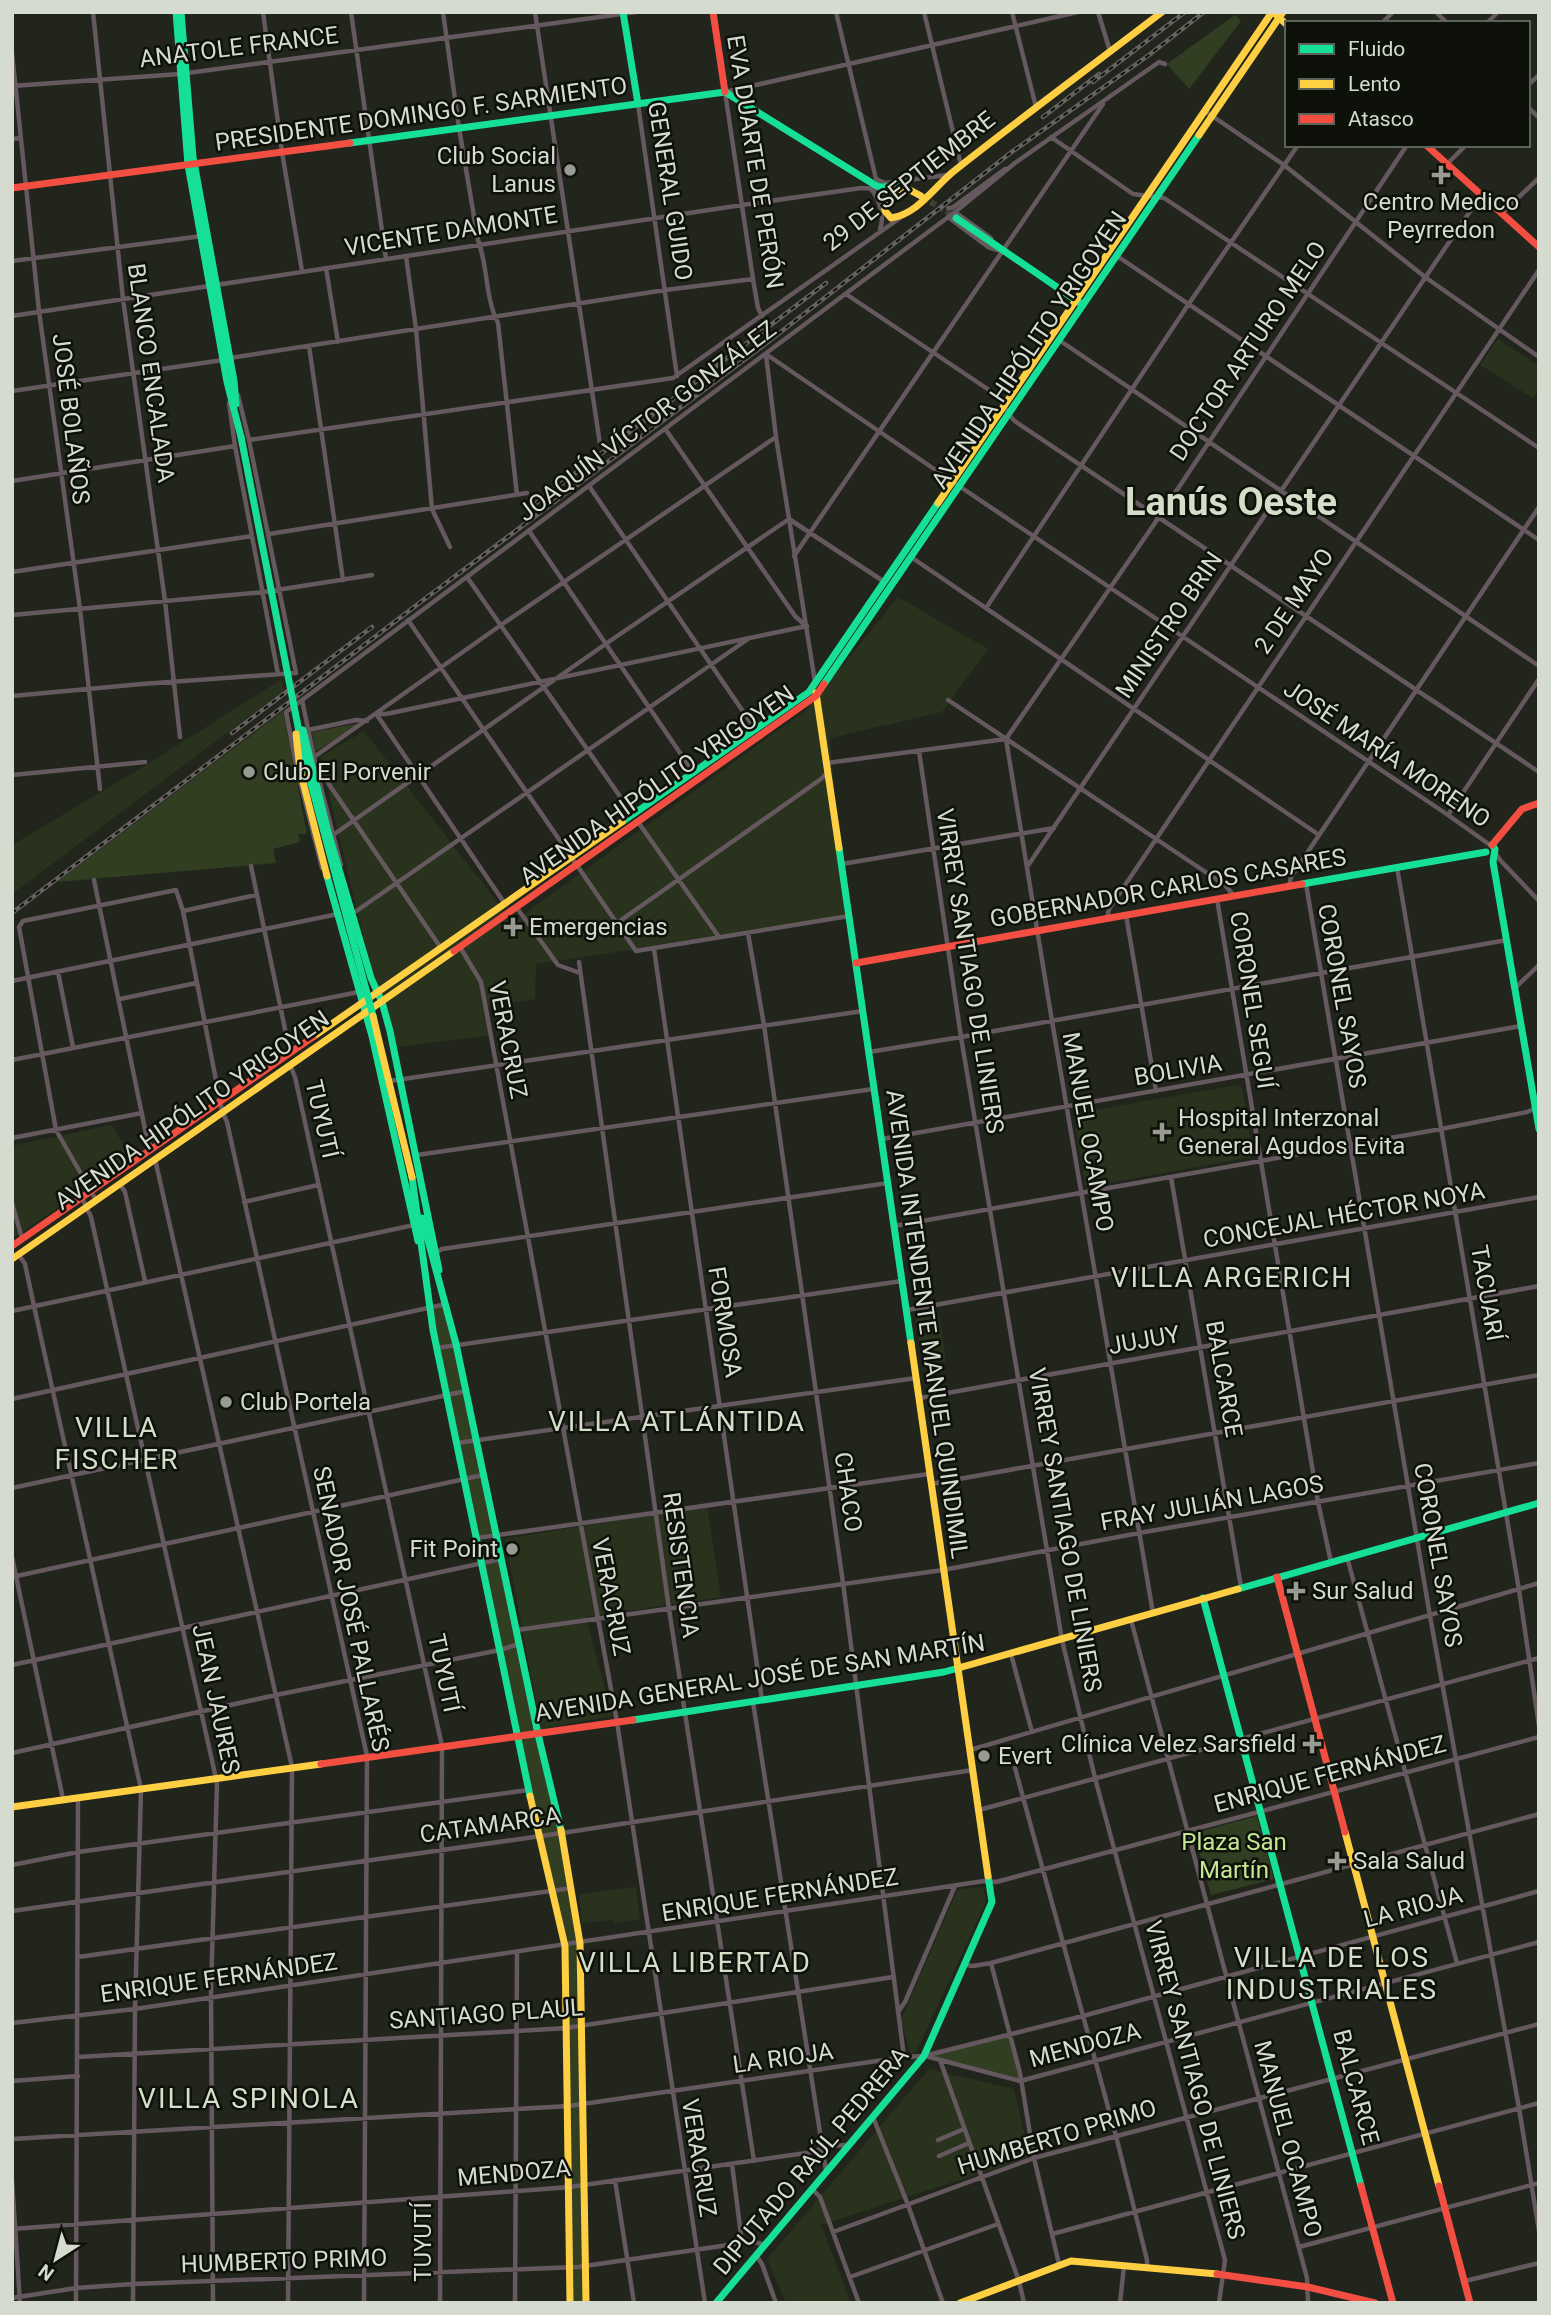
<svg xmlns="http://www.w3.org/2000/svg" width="1551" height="2315" viewBox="0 0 1551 2315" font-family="Roboto,sans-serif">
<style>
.built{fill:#29321d}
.green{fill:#323e21}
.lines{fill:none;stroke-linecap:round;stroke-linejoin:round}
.secondary-tunnel{stroke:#3c4037;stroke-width:6;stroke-dasharray:6 3;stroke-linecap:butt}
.street{stroke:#65595f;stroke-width:4.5}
.fast{stroke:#16e098;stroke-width:7}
.slow{stroke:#ffcf43;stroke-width:7}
.jam{stroke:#f24e42;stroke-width:7}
.rail-casing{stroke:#676162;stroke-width:4.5}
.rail{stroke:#0d1109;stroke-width:2;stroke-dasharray:5;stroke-linecap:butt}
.fast-bridge{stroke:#16e098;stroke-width:7}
.slow-bridge{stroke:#ffcf43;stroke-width:7}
.poi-dot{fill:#979b91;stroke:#0d1109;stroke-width:2.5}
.labels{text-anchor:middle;stroke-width:5;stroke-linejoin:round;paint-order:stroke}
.street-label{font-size:24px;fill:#d6dbd0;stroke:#0d1109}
.poi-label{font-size:24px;fill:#d6dbd0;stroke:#0d1109;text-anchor:start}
.park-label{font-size:24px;fill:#c4e793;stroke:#0d1109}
.quarter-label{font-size:28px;letter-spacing:2px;fill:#d4dec8;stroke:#0d1109}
.town-label{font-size:38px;font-weight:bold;fill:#d4dec8;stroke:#0d1109}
</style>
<rect width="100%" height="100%" fill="#21251c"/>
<path class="built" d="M1498,339L1539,366V389L1533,398L1480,365Z
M898,597L988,649L942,712L830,738L845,918L536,964L535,999L485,1007L493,1035L390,1048L320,757L364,731L513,922L806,710Z
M282,679L284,690L12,894V845L146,765Z
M1238,1085L1242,1088L1253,1155L1251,1157L1088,1187L1085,1185L1074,1117L1076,1113Z
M111,1125L134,1160L88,1187L12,1239V1146Z
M939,1314L946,1361L923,1364L916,1321L918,1317Z
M707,1505L721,1597L586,1617L612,1716L541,1729L505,1539Z
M636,1887L640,1920L614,1923L613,1920L582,1923L579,1894Z
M983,1887L986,1902L912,2061L901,2020L957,1890Z
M929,2069L1014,2089L1030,2157L821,2225L851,2303H786L767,2259Z"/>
<path class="green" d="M1235,15L1241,21L1189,89L1167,64Z
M283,711L307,834H298L300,842L273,849L276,863L57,882Z
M355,724L357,725L317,751L315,750L312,732Z
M446,1304L496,1535L477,1538L431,1308Z
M501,1559L562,1833L580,1943L586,2303H570L565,1946L482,1564Z
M1257,1816L1274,1879L1211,1895L1194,1833Z
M1011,2035L1020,2081L924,2056Z"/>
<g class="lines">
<path class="secondary-tunnel" d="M923,197L955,217"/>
<path class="street" d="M93,12L123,299L165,601L180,737
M263,12L282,152L302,271
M351,12L386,259
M443,12L459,128L478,240C488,266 485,298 498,323L517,495
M535,12L600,444
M836,12L876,179L885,183L947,175
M924,12L961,165
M1012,12L1036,107
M1098,12L1110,51
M1436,12L1447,23
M1382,23L1393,12
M1487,23L1498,12
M12,53L39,311L80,609L100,789
M1528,85L1539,75
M12,86L180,74L636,12
M638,104L677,376
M1528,107L1539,118
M1205,111L1284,165L1425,277L1539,357
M1051,137L1133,194L1164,198L1539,448
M12,139L21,138
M1447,164L1466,145
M871,189C879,198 885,217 880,229
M948,208H952L1005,169
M955,212L991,238
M1502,213L1539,178
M948,217L988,247L1001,251
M406,256L416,329L432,509L450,547
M1117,256L1539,540
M12,261L202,236
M326,268L338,342
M846,294L995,394C1004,403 1006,414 1016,422L1539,772
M12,316L742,205L861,188L880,189
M762,316L758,308L753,279L725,92L1078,12
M1059,340L1539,666
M309,346L343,580
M766,354L959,486L1448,815L1490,845
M766,355L776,437L815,682
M230,358L665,290L753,279
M12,391L223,360
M229,403L235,446L278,674
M666,430L795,616L805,625
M249,440L673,378L900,218
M12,481L235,446
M589,486L755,729
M789,519L883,581
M529,531L693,772
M269,534L527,493
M794,556L1103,104
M911,557L1319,835
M12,572L252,536
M467,577L633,815
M986,608L1188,305L1298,145
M12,615L264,592L372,575
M408,620L636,951L849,916
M12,696L142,684L296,673L249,440L238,395
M302,700L317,772L341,865
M948,700L1225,885L1234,896
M376,714H386L807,626
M377,715L505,904
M308,730L356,720L367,721
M1006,739L1052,1021L1153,1613
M919,751L961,1037L1062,1640L1095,1778L1225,2260L1219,2303
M314,757L501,625L776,437
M827,763L1006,739L1159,517L1407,145
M297,770L286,712L955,212L1015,163L1159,62L1165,64
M317,772L326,780L441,948
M12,775L145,762
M299,778L322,868
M1448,815L1539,679
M638,822L719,937
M333,835L607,643L789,519
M1495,852L1500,860L1539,901
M842,864L1054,828
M251,866L290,1053
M1027,867L1481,195
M1397,867L1519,1590L1539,1726
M94,880L147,1139L152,1148
M1306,884L1430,1616L1519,2108L1539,2231
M1289,887L1291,877L1539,507
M1217,899L1318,1502L1331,1562
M517,908L558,965L580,973
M183,911L256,895
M352,914L748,639
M1126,915L1156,1091
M1107,919L1109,909L1539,270
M617,923L821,779L828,772
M748,933L764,1025L843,1583L904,2057
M460,947L481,982L598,1618L617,1722L705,2303
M654,949L762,1700
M579,962L669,1609L754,2161
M58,972L73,1047
M12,981L338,914
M1515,988L1539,965
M120,999L196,983
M869,1052L961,1037L1507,940
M12,1060L359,992
M290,1065L295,1077L442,1746L440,2303
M383,1082L863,1011
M12,1138L142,1113
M882,1139L1521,1026
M417,1155L873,1089
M155,1159L292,1767L288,2303
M1171,1177L1241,1587
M120,1184L125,1192L145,1281
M82,1198L91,1217L217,1783L211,1991L213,2303
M96,1200L56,1130L19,927L23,921L176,890L183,911L222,1111L227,1122L367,1756L364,2303
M244,1202L318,1185
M12,1203L22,1238
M894,1226L1441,1129L1527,1112L1534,1109L1539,1103
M437,1252L442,1249L888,1183
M19,1255L25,1264L34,1306L141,1789L135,2009L133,2303
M907,1310L1539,1197
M12,1311L414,1225
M437,1348L902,1281
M920,1398L1539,1286
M12,1399L446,1304
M457,1443L916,1378
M931,1484L1539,1375
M12,1488L466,1391
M477,1538L929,1474
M12,1557L63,1799
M1347,1557L1457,1963
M12,1577L483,1475
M1131,1620L1307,2278L1308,2303
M517,1630L943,1570L1139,1533L1539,1463
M1011,1654L1032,1732
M12,1665L501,1559
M753,1702L826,2171
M970,1750L1539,1583
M12,1753L276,1695L500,1650L519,1644
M1015,1768L1116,2136L1147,2260V2267
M979,1810L1539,1658
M12,1865L78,1852L528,1790
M12,1911L562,1833L973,1770
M78,1957L572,1888
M991,1963L1020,2073L1034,2158L1059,2264
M966,1965L973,1966L991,1963L1539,1814
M898,2012L905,2002L955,1886
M12,2023L135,2009L984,1881L996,1882L1539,1737
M78,2057L567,2028L893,1977
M929,2057L1020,2081L1539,1942
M940,2060L1019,2281L1024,2303
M12,2081L78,2076
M873,2117L908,2205L943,2303
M12,2139L569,2106L904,2057L924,2056L1083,2016L1539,1891
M938,2140L964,2129
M939,2156L969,2143
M732,2164L742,2243
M12,2180L20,2303
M615,2180L634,2303
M812,2189L820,2197L859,2303
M12,2229L570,2187L813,2152L827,2146L848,2145
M833,2232L1034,2158L1539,2024
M1052,2234L1539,2103
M1299,2247L1539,2183
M756,2255L762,2264L776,2303
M850,2277L998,2224
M1465,2281L1539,2263
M12,2298L76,2288L133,2284L578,2267L742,2243L755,2242L765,2245
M76,2303L78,1797
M515,2303L517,1953
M1120,2303L1124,2266"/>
<path class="fast" d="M176,12L188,165L227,382L241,437
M181,12L193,157L234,381L236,404
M623,12L638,104
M725,92L875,185L880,187L899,186
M350,143L725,92
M956,218L1083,305
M824,684L1199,135
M622,822L809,692L938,503
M328,832L371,978L382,1002L390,1031L439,1270
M1492,845L1495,849L1493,862L1539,1129
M839,848L911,1343
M327,876L372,1036L418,1241
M1302,884L1486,852
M412,1177L433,1330L530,1796
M422,1218L456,1344L538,1734L561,1830
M1238,1589L1539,1503
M1203,1598L1361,2186
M633,1720L944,1672L962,1667
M716,2303L924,2056L992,1902L988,1876"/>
<path class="slow" d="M1273,12L1287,25
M1199,135L1283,12
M921,196L908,189L893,190L884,200L885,211L891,218C918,214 934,187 954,171C1022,117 1093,65 1162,12
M938,503L1272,12
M816,693L839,848
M313,1037L622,822
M12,1259L454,951
M911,1343L988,1876
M962,1667L1238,1589
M530,1796L565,1946L570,2303
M12,1807L321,1764
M561,1830L580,1943L586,2303
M1345,1832L1439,2186
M960,2303L1071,2261L1217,2274"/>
<path class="jam" d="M713,12L725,92
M1426,145L1539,247
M12,188L350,143
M1492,845L1522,809L1539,803
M454,951L816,696L824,684
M856,963L1302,884
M12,1246L313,1037
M1277,1577L1345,1832
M321,1764L633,1720
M1361,2186L1393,2303
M1439,2186L1470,2303
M1217,2274L1308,2287L1375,2303"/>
<g class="rail-casing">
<path id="rail" d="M1093,82L1185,12
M1043,117L1099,74
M536,503L826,283
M232,733L372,627
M12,913L418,604L764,345L1013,151L1149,55L1204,12"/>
</g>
<use href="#rail" class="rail"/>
<path class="fast-bridge" d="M241,437L304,757L373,1016
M303,730L328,832"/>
<path class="slow-bridge" d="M296,734L300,770L327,876
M373,1016L412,1177"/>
</g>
<g class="poi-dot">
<circle cx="570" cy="170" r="7"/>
<path d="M1437.5 164.5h7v7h7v7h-7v7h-7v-7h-7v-7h7z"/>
<circle cx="249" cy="772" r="7"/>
<path d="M509.5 916.5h7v7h7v7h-7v7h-7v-7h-7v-7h7z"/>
<path d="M1158.5 1121.5h7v7h7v7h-7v7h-7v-7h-7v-7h7z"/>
<circle cx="226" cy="1402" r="7"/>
<circle cx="512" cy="1549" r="7"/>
<path d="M1292.5 1580.5h7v7h7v7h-7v7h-7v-7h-7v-7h7z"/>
<path d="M1308.5 1733.5h7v7h7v7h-7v7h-7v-7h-7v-7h7z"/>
<circle cx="984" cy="1756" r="7"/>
<path d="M1333.5 1850.5h7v7h7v7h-7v7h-7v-7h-7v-7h7z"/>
</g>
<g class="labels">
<g class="street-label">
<text transform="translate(239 47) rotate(-7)" y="8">ANATOLE FRANCE</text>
<text transform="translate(421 114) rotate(-8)" y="8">PRESIDENTE DOMINGO F. SARMIENTO</text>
<text transform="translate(755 162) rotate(81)" y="8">EVA DUARTE DE PERÓN</text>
<text transform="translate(909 181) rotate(-38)" y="8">29 DE SEPTIEMBRE</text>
<text transform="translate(670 191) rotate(81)" y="8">GENERAL GUIDO</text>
<text transform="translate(451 231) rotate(-9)" y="8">VICENTE DAMONTE</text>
<text transform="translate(1029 350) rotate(-56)" y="8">AVENIDA HIPÓLITO YRIGOYEN</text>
<text transform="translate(1248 351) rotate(-56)" y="8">DOCTOR ARTURO MELO</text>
<text transform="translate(151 373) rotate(82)" y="8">BLANCO ENCALADA</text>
<text transform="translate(71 419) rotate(83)" y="8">JOSÉ BOLAÑOS</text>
<text transform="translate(647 421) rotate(-37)" y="8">JOAQUÍN VÍCTOR GONZÁLEZ</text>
<text transform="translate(1294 601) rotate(-56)" y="8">2 DE MAYO</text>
<text transform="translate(1169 625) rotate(-56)" y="8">MINISTRO BRIN</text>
<text transform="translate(1387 754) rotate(34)" y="8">JOSÉ MARÍA MORENO</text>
<text transform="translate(657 785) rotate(-35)" y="8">AVENIDA HIPÓLITO YRIGOYEN</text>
<text transform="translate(1168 888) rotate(-10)" y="8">GOBERNADOR CARLOS CASARES</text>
<text transform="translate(970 971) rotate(81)" y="8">VIRREY SANTIAGO DE LINIERS</text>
<text transform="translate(1342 996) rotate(80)" y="8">CORONEL SAYOS</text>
<text transform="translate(1252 1000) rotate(81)" y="8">CORONEL SEGUÍ</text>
<text transform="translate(508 1040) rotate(79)" y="8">VERACRUZ</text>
<text transform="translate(1178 1070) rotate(-10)" y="8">BOLIVIA</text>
<text transform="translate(192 1110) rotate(-35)" y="8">AVENIDA HIPÓLITO YRIGOYEN</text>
<text transform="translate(322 1119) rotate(77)" y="8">TUYUTÍ</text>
<text transform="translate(1088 1132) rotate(80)" y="8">MANUEL OCAMPO</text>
<text transform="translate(1344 1215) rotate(-10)" y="8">CONCEJAL HÉCTOR NOYA</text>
<text transform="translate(1487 1293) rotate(80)" y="8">TACUARÍ</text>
<text transform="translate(725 1322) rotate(81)" y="8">FORMOSA</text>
<text transform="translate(927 1324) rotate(82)" y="8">AVENIDA INTENDENTE MANUEL QUINDIMIL</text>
<text transform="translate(1144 1340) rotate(-10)" y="8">JUJUY</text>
<text transform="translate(1224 1379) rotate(80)" y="8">BALCARCE</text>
<text transform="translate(848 1492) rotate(82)" y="8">CHACO</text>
<text transform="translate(1212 1503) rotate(-10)" y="8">FRAY JULIÁN LAGOS</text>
<text transform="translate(1065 1530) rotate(80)" y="8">VIRREY SANTIAGO DE LINIERS</text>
<text transform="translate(1438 1555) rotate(80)" y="8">CORONEL SAYOS</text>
<text transform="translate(681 1565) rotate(82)" y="8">RESISTENCIA</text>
<text transform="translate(611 1597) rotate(79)" y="8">VERACRUZ</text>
<text transform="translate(351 1609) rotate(78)" y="8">SENADOR JOSÉ PALLARÉS</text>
<text transform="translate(444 1673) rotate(78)" y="8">TUYUTÍ</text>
<text transform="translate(760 1678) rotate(-9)" y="8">AVENIDA GENERAL JOSÉ DE SAN MARTÍN</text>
<text transform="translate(216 1699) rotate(78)" y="8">JEAN JAURES</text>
<text transform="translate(1330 1774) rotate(-15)" y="8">ENRIQUE FERNÁNDEZ</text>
<text transform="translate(490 1825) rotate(-8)" y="8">CATAMARCA</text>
<text transform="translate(780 1895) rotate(-9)" y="8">ENRIQUE FERNÁNDEZ</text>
<text transform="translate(1413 1907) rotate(-15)" y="8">LA RIOJA</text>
<text transform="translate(219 1978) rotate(-8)" y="8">ENRIQUE FERNÁNDEZ</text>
<text transform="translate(486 2014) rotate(-4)" y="8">SANTIAGO PLAUL</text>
<text transform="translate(1085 2045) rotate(-15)" y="8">MENDOZA</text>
<text transform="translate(783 2058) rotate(-8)" y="8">LA RIOJA</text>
<text transform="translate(1195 2080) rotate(75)" y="8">VIRREY SANTIAGO DE LINIERS</text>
<text transform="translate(1356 2087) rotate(75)" y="8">BALCARCE</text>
<text transform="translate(1057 2137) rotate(-17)" y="8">HUMBERTO PRIMO</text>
<text transform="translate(1288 2139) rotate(75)" y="8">MANUEL OCAMPO</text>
<text transform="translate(699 2158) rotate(81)" y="8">VERACRUZ</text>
<text transform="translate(811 2161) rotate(-50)" y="8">DIPUTADO RAÚL PEDRERA</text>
<text transform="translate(514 2173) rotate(-5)" y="8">MENDOZA</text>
<text transform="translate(423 2242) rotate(-90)" y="8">TUYUTÍ</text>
<text transform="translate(284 2261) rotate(-2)" y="8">HUMBERTO PRIMO</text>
</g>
<g class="poi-label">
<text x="556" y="164" text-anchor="end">Club Social<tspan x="556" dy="28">Lanus</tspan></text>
<text x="1441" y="210" text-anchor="middle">Centro Medico<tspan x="1441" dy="28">Peyrredon</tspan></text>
<text x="263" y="780">Club El Porvenir</text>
<text x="529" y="935">Emergencias</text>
<text x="1178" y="1126">Hospital Interzonal<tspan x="1178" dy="28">General Agudos Evita</tspan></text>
<text x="240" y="1410">Club Portela</text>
<text x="498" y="1557" text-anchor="end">Fit Point</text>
<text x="1312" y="1599">Sur Salud</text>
<text x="1296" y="1752" text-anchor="end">Clínica Velez Sarsfield</text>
<text x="998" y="1764">Evert</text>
<text x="1353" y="1869">Sala Salud</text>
</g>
<g class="park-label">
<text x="1234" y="1850">Plaza San<tspan x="1234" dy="28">Martín</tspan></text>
</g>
<g class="quarter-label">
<text x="1232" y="1287">VILLA ARGERICH</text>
<text x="677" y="1431">VILLA ATLÁNTIDA</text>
<text x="117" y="1437">VILLA<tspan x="117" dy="32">FISCHER</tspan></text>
<text x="1332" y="1967">VILLA DE LOS<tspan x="1332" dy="32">INDUSTRIALES</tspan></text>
<text x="695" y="1972">VILLA LIBERTAD</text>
<text x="249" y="2108">VILLA SPINOLA</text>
</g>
<g class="town-label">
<text x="1231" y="515">Lanús Oeste</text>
</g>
</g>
<rect width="1551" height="2315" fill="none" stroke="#d6dbd0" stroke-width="28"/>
<rect x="1285" y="21" width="245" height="126" fill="#0d1109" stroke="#5d6259" stroke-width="2"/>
<rect x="1299" y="44" width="35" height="10" fill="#16e098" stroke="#5d6259" stroke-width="2"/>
<text x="1348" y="56" font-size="21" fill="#d6dbd0">Fluido</text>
<rect x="1299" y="79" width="35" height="10" fill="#ffcf43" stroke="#5d6259" stroke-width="2"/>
<text x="1348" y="91" font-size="21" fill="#d6dbd0">Lento</text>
<rect x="1299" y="114" width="35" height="10" fill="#f24e42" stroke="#5d6259" stroke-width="2"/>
<text x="1348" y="126" font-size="21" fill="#d6dbd0">Atasco</text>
<g transform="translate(56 2259) rotate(216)" stroke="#0d1109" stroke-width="5" paint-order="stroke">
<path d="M0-5L12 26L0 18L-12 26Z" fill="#d6dbd0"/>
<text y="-10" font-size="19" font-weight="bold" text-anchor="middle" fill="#d6dbd0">N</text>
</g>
</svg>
